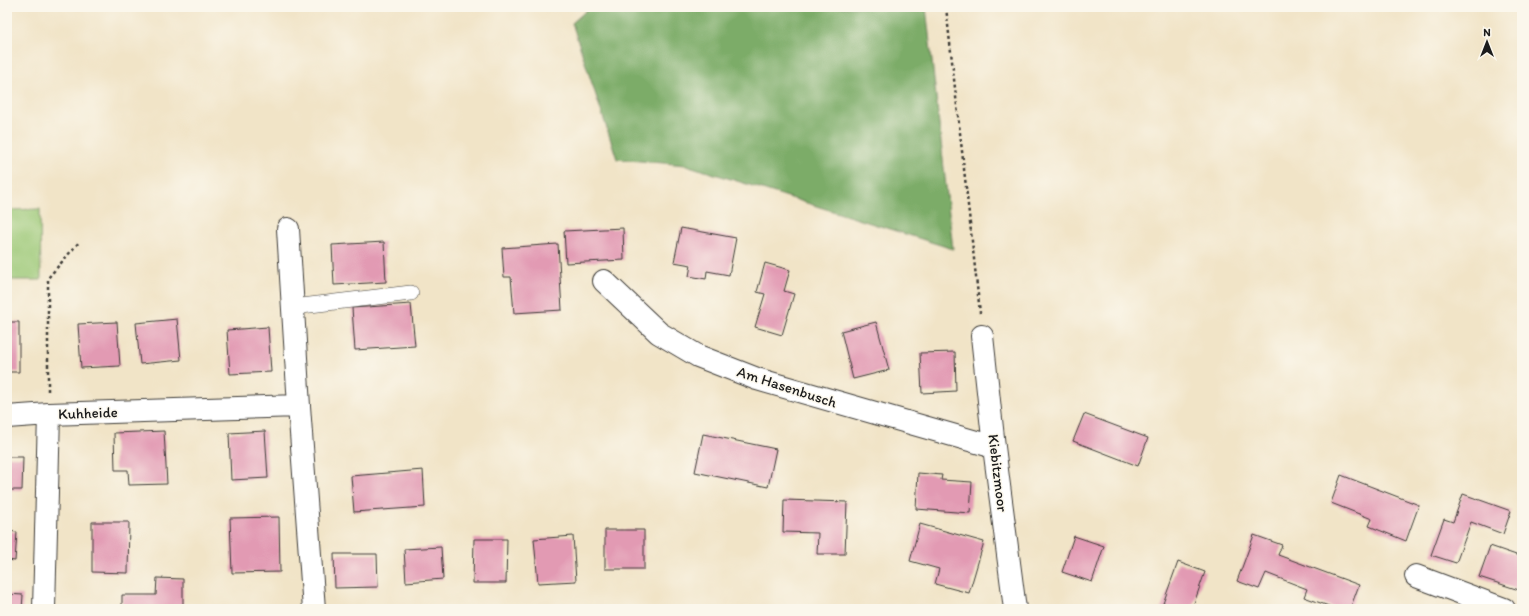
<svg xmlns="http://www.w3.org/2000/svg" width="1529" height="616" viewBox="0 0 1529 616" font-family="Itim,sans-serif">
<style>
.green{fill:#9bc876;stroke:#5c7249}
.forest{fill:#7cac67;stroke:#4c6442}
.building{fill:#e29ab3}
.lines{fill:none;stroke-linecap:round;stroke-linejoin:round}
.service-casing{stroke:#3c3a36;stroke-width:16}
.minor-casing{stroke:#3c3a36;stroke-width:24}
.path{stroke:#3c3a36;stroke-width:2.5;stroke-dasharray:3 3;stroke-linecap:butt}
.service{stroke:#fff;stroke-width:15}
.minor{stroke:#fff;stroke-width:22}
.labels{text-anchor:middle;stroke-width:3;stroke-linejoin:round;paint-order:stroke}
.street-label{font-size:15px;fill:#1c1c1c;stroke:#fbf7ec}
</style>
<rect width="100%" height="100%" fill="#fbf7ec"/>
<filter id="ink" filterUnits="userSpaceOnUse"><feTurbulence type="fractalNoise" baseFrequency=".025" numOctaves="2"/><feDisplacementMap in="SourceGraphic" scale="8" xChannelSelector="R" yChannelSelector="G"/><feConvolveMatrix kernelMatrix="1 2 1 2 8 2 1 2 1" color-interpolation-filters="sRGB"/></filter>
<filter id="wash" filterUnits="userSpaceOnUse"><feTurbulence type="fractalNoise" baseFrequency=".012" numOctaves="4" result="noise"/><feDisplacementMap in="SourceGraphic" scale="16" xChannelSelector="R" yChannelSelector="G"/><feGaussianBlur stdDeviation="0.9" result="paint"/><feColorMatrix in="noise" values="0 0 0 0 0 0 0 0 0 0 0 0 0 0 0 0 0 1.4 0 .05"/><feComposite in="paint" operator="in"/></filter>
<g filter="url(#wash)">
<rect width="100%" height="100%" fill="#f1e4c7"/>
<path class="green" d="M40,209L41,280H7V210Z"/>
<path class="forest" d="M590,7H926L953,249L686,165L617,159L572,23Z"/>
<g id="blocks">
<path class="building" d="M623,228L624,260L566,263L564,231Z
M681,228L736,238L729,275L707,271L706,279L689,276L691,265L674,262Z
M384,242L386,282L334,285L332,245Z
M558,244L562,310L514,313L511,277H504L502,248Z
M765,263L790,270L784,291L794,294L782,335L755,327L765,294L757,292Z
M411,304L415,346L355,350L352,308Z
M177,319L181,360L140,364L136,323Z
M7,322H19V372H7Z
M117,322L120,366L81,368L78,324Z
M876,322L889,370L853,379L841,331Z
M268,327L271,372L230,374L227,330Z
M955,352L956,391L922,393L920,353Z
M1084,414L1148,438L1138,466L1073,441Z
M164,431L167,484L129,485L128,470H115L114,433Z
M265,431L268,478L231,480L229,433Z
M703,434L776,449L768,487L695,472Z
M7,457H23L22,490H7Z
M423,470L425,507L354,512L351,476Z
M918,473L942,475L941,480L972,482L970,513L916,509Z
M1341,475L1419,505L1406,541L1369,526L1372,519L1331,503Z
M1463,494L1511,511L1503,534L1471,522L1456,563L1431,555L1444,519L1453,522Z
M784,500L847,502L845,554H817L818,533L783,532Z
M279,517L280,572L232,573L230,518Z
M92,522H129L128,573L92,572Z
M920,524L984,542L969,593L935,584L939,569L910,561Z
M605,530H644V569H605Z
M7,531L17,532L15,561L7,560Z
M1254,535L1282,545L1278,555L1359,585L1350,609H1337L1304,597L1307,589L1266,573L1259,589L1237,581Z
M573,536L576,581L538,583L534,539Z
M1074,536L1104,546L1092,582L1062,572Z
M474,539H507L506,583H473Z
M1490,546L1522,557V591L1479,577Z
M441,547L443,579L406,582L404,549Z
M334,554H377L378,587L335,588Z
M1178,562L1205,572L1192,609H1161Z
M157,578L183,579V607H169V609H122V595H156Z
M7,594L23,595L22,609H7Z"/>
</g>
</g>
<g filter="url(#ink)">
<use href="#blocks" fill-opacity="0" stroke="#3c3a36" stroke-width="1"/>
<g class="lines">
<g class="service-casing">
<path id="service" d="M293,307L411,293"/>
</g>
<g class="minor-casing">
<path id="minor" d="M288,229L299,406
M604,281L659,333L698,356L757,379L994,447
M982,336L994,447L1015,609
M7,417L49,414L299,406L314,609
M1416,576L1504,609
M44,609L49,414"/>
</g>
<path class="path" d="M946,7L980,313
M48,391V278L80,241"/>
<use href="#service" class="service"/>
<use href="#minor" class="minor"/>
</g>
</g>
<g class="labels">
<g class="street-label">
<text transform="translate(787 387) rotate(18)" y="5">Am Hasenbusch</text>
<text transform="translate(88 413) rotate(-2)" y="5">Kuhheide</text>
<text transform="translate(998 473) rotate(83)" y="5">Kiebitzmoor</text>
</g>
</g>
<rect width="1529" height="616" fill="none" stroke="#fbf7ec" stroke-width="24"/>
<g transform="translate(1487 42)" stroke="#fbf7ec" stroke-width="3" paint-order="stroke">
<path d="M0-3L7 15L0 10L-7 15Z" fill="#1c1c1c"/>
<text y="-6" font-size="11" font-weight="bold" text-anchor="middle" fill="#1c1c1c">N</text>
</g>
</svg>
